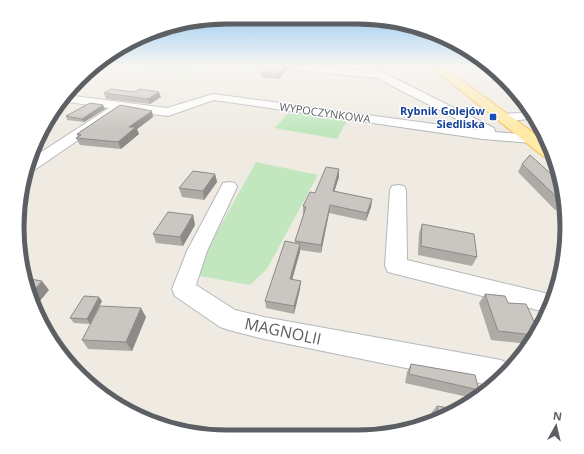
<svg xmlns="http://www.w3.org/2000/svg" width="584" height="454" viewBox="0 0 584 454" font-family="'Open Sans',sans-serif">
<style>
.green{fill:#c2e7bf}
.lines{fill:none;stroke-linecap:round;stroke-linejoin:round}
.minor-casing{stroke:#b4b7bb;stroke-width:2}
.major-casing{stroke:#f6bc55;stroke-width:2}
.minor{fill:#fff;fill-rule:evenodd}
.major{fill:#ffeaa8;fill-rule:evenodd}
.wall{fill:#aeaaa6}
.shaded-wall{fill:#8d8b87}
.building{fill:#cac6c1;stroke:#8d8b87}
.transit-dot{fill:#1a4fb4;stroke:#fff;stroke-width:1.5}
.labels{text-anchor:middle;stroke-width:3;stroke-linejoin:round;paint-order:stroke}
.far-transit-label{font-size:11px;font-weight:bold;fill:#164399;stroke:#fff;text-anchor:end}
.far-street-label{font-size:11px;fill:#5c6065;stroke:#fff}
.near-street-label{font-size:16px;fill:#5c6065;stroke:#fff}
.rim{fill:none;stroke:#5c6065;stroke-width:5}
</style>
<rect width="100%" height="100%" fill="#efebe3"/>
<path class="green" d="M110,66H205L183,75Z
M291,110L348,119L337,139L275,128Z
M256,162L318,175L267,269L250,285L193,275Z"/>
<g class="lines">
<g class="minor-casing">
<path id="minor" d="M291,66H316L365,71L358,66H370L494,128L495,132L531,135L536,136L538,139L536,142L531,143L483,139L214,100L168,116L122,110L30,173L24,174L29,160L109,108L62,101L66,95L167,108L213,94L478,130L377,78L295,70L292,69Z
M530,112L535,118L503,122L497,118L503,114Z
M229,182L235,183L237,187L207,251L196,285L235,310L264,317L501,360L511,365L489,385L264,339L229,330L220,327L175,296L172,289L187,251L221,187L223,183Z
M398,185L404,186L406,190L407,260L553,295L545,312L388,272L385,266L390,190L392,186Z"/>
</g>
<g class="major-casing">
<path id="major" d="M430,66H442L546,142L551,158L544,157Z"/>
</g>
<use href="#minor" class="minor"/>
<use href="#major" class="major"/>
</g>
<path class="wall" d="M268,66H290V67L278,79L261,77V72Z
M483,66H490L504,82L492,81L486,69Z
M104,93L161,97L150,104L106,99Z
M105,109L84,122L67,120L66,116Z
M153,117L137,129L139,134L121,149L80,145L76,138L78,137L77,134Z
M522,164L565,199L564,211L555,210L518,172Z
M339,169V177L334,191L372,199L371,207L366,221L329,213L321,253L300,250L292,280L300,289L294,314L266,308L265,301L295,243V241L304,214H303V206Z
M215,174L217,182L204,200L182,197L179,188Z
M193,215L195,225L183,246L156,243L153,234Z
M422,224L477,257L472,266L418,255L419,233Z
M485,294L508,303L537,328L529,344L491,340L479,303Z
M102,301L90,324L74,323L70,318Z
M146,317L132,351L88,349L82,340Z
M411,364L479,390L472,398L405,383L407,372Z
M437,406L461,410L433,422L431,413Z"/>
<path class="shaded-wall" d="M286,66H290V67L278,79V74Z
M85,76L86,79L73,86L78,80Z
M159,92L161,97L150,104L148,99Z
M103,105L105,109L84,122L82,119Z
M152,111L153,117L137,129L139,134L121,149L118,142L129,127Z
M339,169V177L332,199L333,191Z
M215,174L217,182L204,200L203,191Z
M372,199L371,207L366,221L367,213Z
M330,205L329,213L321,253V245Z
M193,215L195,225L183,246L180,237Z
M300,244V252L290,287V279Z
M42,281L49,290L35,307L30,295Z
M301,281L300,289L294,314V306Z
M99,297L102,301L90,324L87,319Z
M141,308L146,317L132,351L126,342Z"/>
<path class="building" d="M268,66H286L278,74L261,72Z
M488,66H490L499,76H494Z
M82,76H85L78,80V79Z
M111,89L134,92L140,89L159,92L148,99L104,93Z
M90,103L103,105L82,119L66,116Z
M120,105L152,111L129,127H136L118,142L76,138L81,135L77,134Z
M530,155L559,181L565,199V201H561L522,164Z
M326,167L339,169L333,191L372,199L367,213L330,205L321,245L295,241L306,207L303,206L310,192L315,193Z
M193,171L215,174L203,191L179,188Z
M168,212L193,215L180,237L153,234Z
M422,224L474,234L477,257L421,246Z
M285,241L300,244L290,279L301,281L294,306L265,301Z
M24,278L42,281L30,295L24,282Z
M485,294L505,296L508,303L526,304L537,328L534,335L498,331Z
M84,296L99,297L87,319L70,318Z
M100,306L141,308L126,342L82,340Z
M411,364L475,375L479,390L409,374Z
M437,406L461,410L439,419Z"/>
<linearGradient id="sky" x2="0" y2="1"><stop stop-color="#8cc5f1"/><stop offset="0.51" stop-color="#f8f6f2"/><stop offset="1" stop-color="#f8f6f2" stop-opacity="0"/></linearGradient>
<rect width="584" height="130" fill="url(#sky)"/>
<rect class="transit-dot" x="489" y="113" width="8" height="8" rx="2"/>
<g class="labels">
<g class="far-transit-label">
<text x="485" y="115">Rybnik Golejów<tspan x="485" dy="13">Siedliska</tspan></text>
</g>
<g class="far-street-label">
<text transform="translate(325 113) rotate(8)" y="4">WYPOCZYNKOWA</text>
</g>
<g class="near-street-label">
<text transform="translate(283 331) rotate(12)" y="6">MAGNOLII</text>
</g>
</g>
<path d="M0 0H584V454H0ZM227 24H357A203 203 0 0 1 560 227V227A203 203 0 0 1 357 430H227A203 203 0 0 1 24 227V227A203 203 0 0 1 227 24Z" fill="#fff" fill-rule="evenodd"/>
<path class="rim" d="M227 24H357A203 203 0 0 1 560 227V227A203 203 0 0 1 357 430H227A203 203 0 0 1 24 227V227A203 203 0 0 1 227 24Z"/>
<g transform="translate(556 426) rotate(8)" stroke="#ffffff" stroke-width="3" paint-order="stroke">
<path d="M0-3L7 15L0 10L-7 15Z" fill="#5c6065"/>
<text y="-6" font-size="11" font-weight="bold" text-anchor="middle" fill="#5c6065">N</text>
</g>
</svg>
